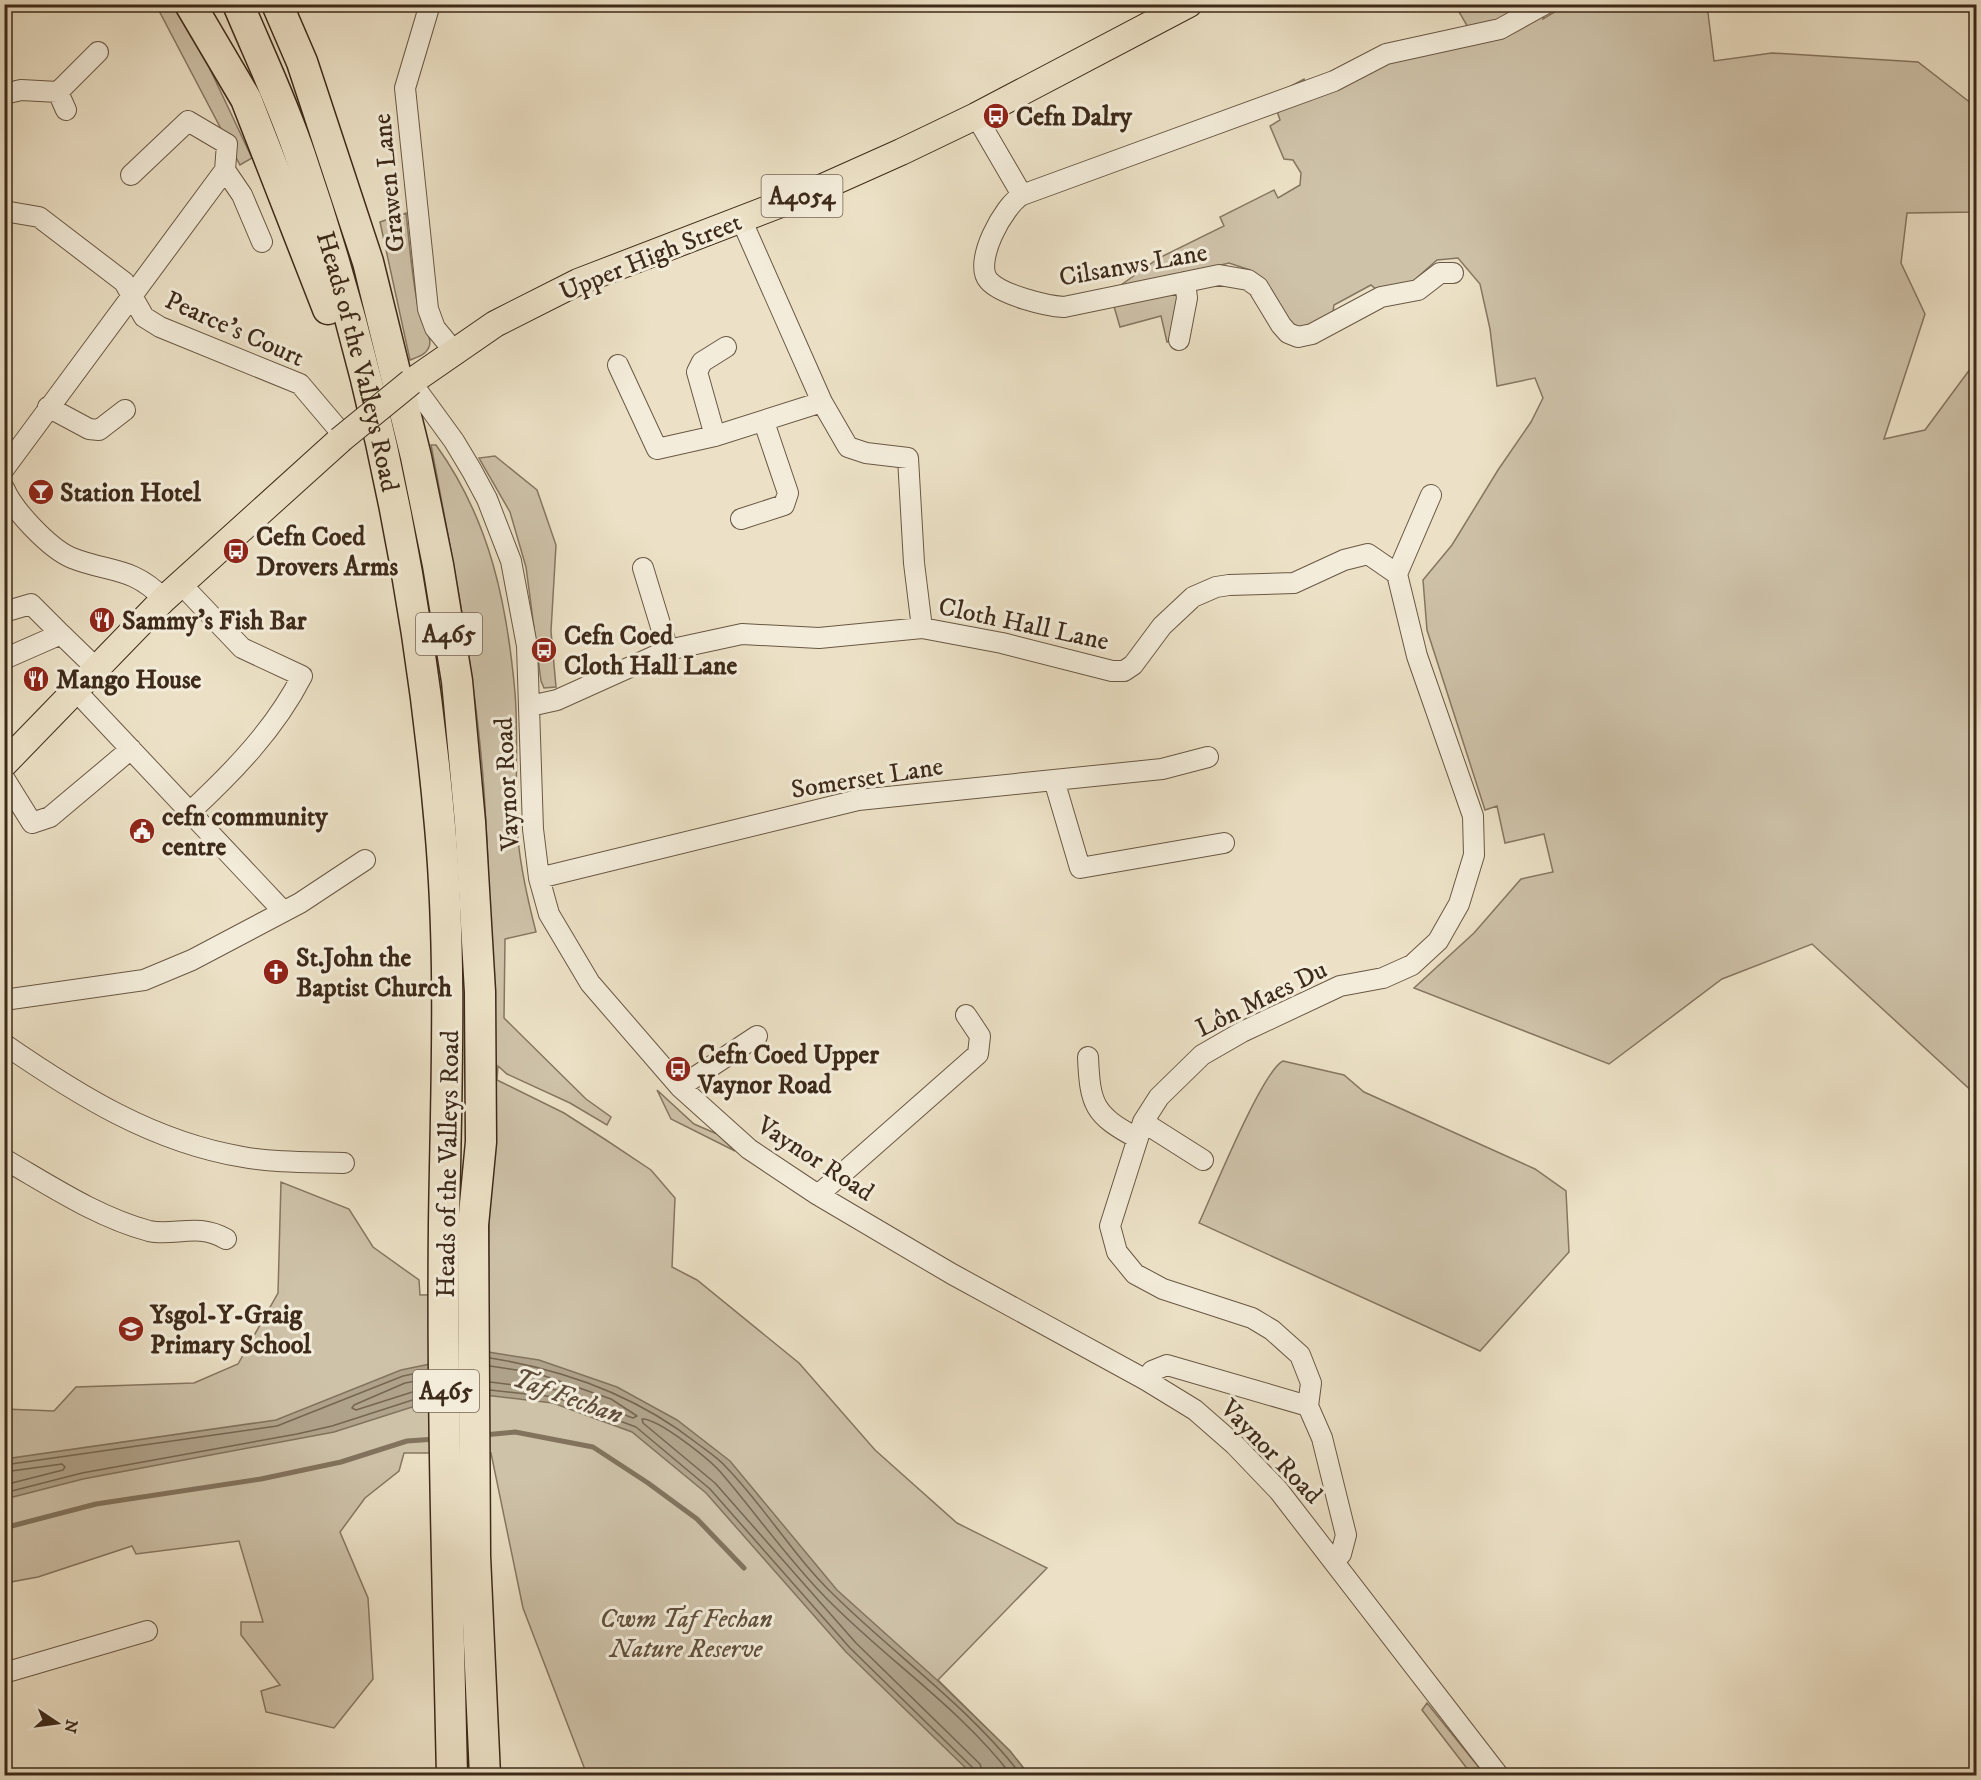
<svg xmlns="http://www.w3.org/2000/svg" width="1981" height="1780" viewBox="0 0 1981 1780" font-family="'IM FELL DW Pica',serif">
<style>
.green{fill:#cec2a9;stroke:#867661;stroke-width:1.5}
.water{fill:#b0a38b;stroke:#82735d;stroke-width:1.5}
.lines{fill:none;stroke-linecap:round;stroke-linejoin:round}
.shore{stroke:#766652;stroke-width:1.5}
.stream{stroke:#82735d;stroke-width:5}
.minor-casing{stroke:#695844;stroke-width:22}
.major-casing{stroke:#3d2a19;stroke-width:28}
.highway-casing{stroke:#3d2a19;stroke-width:33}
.minor{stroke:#f3ecda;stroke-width:20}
.major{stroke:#ece1c6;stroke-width:26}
.highway{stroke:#ece1c6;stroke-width:30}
.major-bridge-casing{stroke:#3d2a19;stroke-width:28;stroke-linecap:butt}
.major-bridge{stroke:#ece1c6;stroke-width:26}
.labels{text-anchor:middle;stroke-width:6;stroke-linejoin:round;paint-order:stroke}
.shield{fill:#f3ecda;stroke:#746453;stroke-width:1.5}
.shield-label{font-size:24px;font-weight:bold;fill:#3d2a19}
.poi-label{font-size:26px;font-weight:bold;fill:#3d2a19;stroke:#f3ecda;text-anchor:start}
.street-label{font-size:26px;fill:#3d2a19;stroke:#f3ecda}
.park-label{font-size:26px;font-style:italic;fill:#61503d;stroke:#f3ecda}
.water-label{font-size:27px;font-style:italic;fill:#604e3b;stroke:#f3ecda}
</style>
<rect width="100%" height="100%" fill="#ece1c6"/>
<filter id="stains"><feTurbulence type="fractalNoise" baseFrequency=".00333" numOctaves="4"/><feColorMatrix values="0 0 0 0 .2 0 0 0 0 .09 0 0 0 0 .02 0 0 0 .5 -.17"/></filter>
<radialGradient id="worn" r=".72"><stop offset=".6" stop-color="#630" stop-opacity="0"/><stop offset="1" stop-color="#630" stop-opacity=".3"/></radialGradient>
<path class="green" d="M156,5H174L200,48L252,158L240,165Z
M1474,5H1546L1543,19L1566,5H1707L1714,61L1772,53L1918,62L1976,107V212L1907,213L1901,263L1925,314L1884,439L1925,430L1976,361V1095L1812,944L1722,979L1609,1064L1414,988L1474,933L1521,879L1553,872L1544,834L1505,843L1497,806L1485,810L1427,630L1423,580L1452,545L1498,470L1531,422L1543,398L1535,378L1497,386L1490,329L1480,284L1458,258L1437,260L1412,282L1379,292L1371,285L1334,305L1332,318L1315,328H1294L1268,286L1250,270L1229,263L1111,292L1159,258L1224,226L1220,217L1274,190L1278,198L1300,185L1301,173L1293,160L1284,159L1270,126L1280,120L1272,96L1304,79L1306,85L1469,29L1458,10Z
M406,213C410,247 412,282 420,316C422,326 433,337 429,347C426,355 417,357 410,360L380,222Z
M1178,293L1175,340L1167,342L1161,316L1120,327L1113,303Z
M431,445H436C490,520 507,603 515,693C519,741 514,790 518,839C521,871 528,901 536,932L505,939L504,1018L586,1099L611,1117L607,1125L570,1103L507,1074L498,1066L497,1080L564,1113L606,1140L651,1170L675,1198L672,1267L697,1280L799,1363L875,1450L957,1523L1047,1568L938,1680L1010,1751L1029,1775H587L523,1608L491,1453H404L399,1471L365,1498L340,1532L368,1598L373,1679L334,1728L266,1712L261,1691L280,1685L241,1635V1622H263L239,1541L136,1554L132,1546L38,1577L5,1583V1409L54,1411L76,1387L194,1383L238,1364L278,1293L281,1182L349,1209L373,1247L419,1280L420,1295L489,1294C488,1122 496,949 483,777C474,666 452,555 431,445Z
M495,456L537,490L556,545L551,631L556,687L544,688L541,681L526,567L510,512L479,458Z
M1283,1061L1344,1075L1364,1092L1535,1169L1566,1191L1569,1252L1480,1351L1199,1223C1212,1195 1262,1071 1283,1061Z
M657,1090L694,1124L717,1134L735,1151L671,1119Z
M1427,1703L1477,1765L1484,1775H1472L1422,1710Z"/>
<path class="water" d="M488,1352L539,1360L617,1387L677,1420L730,1461L837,1590L937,1680L1010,1751L1029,1775H973L846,1652L706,1493L632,1432L553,1403L459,1392L334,1432L83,1479L5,1499V1459L276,1420L401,1370Z"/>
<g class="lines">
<path class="shore" d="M490,1358C566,1370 637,1396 698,1444C707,1451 718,1458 726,1467C765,1507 794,1557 835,1596C896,1656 969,1707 1022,1776
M490,1366L536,1373L611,1399L637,1416L633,1418L557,1390L490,1382
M428,1379L405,1383L354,1405L352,1408L356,1410L428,1387
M490,1390L555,1397L636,1427L710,1489L850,1648L974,1769L977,1776
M4,1465L277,1426L403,1376L427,1371
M4,1472L62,1464L65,1467L63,1470L4,1485
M4,1493L82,1473L297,1434L332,1426L428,1395
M984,1776L980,1764L856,1643L715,1483L643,1423L642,1419C658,1418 712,1461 723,1475C758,1516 790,1562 828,1600C887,1660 960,1708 1012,1776"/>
<path class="stream" d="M484,1435L515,1432L593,1447L648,1483L697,1519L744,1568
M4,1528L96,1504L261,1479L341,1462L407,1441L436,1439"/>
<g class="minor-casing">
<path id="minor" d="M430,4L405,88L428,309L435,328L454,351
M58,92L98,52
M4,94L21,90L58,92L66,110
M976,116L1022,195C1004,205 972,263 989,281C1002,295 1046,306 1064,307L1219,275L1248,280L1258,287L1281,325L1288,333L1298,337L1312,334L1381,297L1418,290L1440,273H1453
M131,175L188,121L227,144L225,170
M1022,195L1334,81L1386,54L1500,29L1545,4
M4,211L39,217L124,282L144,317L160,327L300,384L344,436
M741,219L822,402L848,447L866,453L908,458L914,563L922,628
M1179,340L1187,298L1185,282
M618,365L657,449L715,436L822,402
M411,382L454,441L472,471L487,499L511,561L527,646L533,829L539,878L549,914L590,983L680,1087L749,1149L818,1195L952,1274L1146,1380L1195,1410L1235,1445L1279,1491L1499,1776
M48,407L89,429L99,430L125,410
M715,436L697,372L702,362L726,347
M4,469L225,170L242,195L262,242
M4,488C13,510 50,549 72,558C110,573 132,566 164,599
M741,519L784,505L788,493L764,422
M643,568L668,650
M1397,574L1431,495
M181,584L242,648L302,676C275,729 233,772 190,812
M4,612L31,604L61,634
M4,659L61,634L96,668
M75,690L283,911
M530,706L557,700L668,650L742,634L819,638L922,628L1002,643L1112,671H1124L1133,665L1162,626L1193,597L1216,587L1229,585L1294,583L1344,560L1368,554L1397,574L1417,656L1473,816L1474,855L1459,904L1438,941L1412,965L1383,978L1340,986L1242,1032L1202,1055L1159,1097L1143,1122L1110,1226L1117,1252L1135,1274L1163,1289L1252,1318L1272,1330L1300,1355L1311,1383L1308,1406L1322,1438L1346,1535L1341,1554L1334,1562
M4,778L32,823L50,817L131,749
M1054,780L1080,868L1224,843
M539,878L858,800L1162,769L1208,757
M4,1000L144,980L192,960L300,903L365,860
M4,1044C78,1095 153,1142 243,1157C276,1163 310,1162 344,1163
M1088,1057C1090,1105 1094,1115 1137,1138
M680,1087L757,1036
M1143,1122L1203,1160
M4,1159C51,1186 97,1217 149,1231C174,1237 197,1222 226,1239
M818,1195L978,1054L980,1036L966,1015
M1146,1380L1152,1371L1167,1365L1308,1406
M4,1673L147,1631"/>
</g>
<g class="major-casing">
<path id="major" d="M411,382L495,324L578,282L807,194L901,152L976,116L1189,4
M4,764L164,599L340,440"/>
</g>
<g class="highway-casing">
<g id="highway">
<path d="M190,4L246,99L328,309"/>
<path id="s1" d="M238,4C259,54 283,104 300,155C374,371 420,599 440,826C452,959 446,1091 444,1224C442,1408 448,1592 452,1776"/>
<path d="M277,4L302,62L368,262L416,457L438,565L457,681L470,822L480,992L481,1142L473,1225L475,1556L485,1776"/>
</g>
</g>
<use href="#minor" class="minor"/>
<use href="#major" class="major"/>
<use href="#highway" class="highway"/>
<g class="major-bridge-casing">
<path id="major-bridge" d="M340,440L411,382"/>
</g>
<use href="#major-bridge" class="major-bridge"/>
</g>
<defs>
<g id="bus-disc" transform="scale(1.35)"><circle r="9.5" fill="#8f2418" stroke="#f3ecda"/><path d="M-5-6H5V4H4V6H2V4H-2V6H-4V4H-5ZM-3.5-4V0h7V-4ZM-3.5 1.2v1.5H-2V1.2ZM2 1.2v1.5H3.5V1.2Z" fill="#fff"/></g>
<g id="bar-disc" transform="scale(1.35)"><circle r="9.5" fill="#8f2418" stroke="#f3ecda"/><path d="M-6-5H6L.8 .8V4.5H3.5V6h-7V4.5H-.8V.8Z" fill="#fff"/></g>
<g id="restaurant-disc" transform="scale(1.35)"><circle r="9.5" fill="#8f2418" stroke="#f3ecda"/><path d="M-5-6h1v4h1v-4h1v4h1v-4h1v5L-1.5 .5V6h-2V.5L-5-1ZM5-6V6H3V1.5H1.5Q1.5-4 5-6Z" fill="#fff"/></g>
<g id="civic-disc" transform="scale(1.35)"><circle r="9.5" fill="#8f2418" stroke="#f3ecda"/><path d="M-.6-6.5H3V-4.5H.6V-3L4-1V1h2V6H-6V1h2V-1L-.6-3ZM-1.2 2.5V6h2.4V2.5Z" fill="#fff"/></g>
<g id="church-disc" transform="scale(1.35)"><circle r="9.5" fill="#8f2418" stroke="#f3ecda"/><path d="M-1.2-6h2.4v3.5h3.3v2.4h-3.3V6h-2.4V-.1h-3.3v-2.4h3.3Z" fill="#fff"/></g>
<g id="school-disc" transform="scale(1.35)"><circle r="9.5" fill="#8f2418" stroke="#f3ecda"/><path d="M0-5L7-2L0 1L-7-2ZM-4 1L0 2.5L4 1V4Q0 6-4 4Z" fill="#fff"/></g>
</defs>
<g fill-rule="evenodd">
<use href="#bus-disc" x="996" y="116"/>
<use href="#bar-disc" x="41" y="492"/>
<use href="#bus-disc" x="236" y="551"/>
<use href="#restaurant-disc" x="102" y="620"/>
<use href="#bus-disc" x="544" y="650"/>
<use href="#restaurant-disc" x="36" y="679"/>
<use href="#civic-disc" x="142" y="831"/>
<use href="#church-disc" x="276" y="972"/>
<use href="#bus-disc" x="678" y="1069"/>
<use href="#school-disc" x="131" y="1329"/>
</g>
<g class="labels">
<g class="shield">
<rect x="761.5" y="175" width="81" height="42" rx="4.5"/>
<rect x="416" y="613" width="66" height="42" rx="4.5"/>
<rect x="413" y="1370" width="66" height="42" rx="4.5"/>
</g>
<g class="shield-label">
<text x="802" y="204">A4054</text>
<text x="449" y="642">A465</text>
<text x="446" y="1399">A465</text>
</g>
<g class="poi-label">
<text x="1016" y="125">Cefn Dalry</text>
<text x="60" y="501">Station Hotel</text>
<text x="256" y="545">Cefn Coed<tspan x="256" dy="30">Drovers Arms</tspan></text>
<text x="122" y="629">Sammy's Fish Bar</text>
<text x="564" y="644">Cefn Coed<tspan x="564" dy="30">Cloth Hall Lane</tspan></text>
<text x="56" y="688">Mango House</text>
<text x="162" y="825">cefn community<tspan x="162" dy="30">centre</tspan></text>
<text x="296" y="966">St.John the<tspan x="296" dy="30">Baptist Church</tspan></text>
<text x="698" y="1063">Cefn Coed Upper<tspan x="698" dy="30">Vaynor Road</tspan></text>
<text x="150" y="1323">Ysgol-Y-Graig<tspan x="150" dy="30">Primary School</tspan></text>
</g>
<g class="street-label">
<text transform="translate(388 183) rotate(-96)" y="9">Grawen Lane</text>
<text transform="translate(650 256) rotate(-22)" y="9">Upper High Street</text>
<text transform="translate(1133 264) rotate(-10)" y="9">Cilsanws Lane</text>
<text transform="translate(235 328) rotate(24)" y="9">Pearce's Court</text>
<text dy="9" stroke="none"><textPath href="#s1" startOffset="378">Heads of the Valleys Road</textPath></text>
<text transform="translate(1024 623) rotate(12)" y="9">Cloth Hall Lane</text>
<text transform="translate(867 777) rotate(-9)" y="9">Somerset Lane</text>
<text transform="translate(506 784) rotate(-93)" y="9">Vaynor Road</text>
<text transform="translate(1261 998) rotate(-26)" y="9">Lôn Maes Du</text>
<text transform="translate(816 1158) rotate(33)" y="9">Vaynor Road</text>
<text transform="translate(447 1164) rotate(-89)" y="9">Heads of the Valleys Road</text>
<text transform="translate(1272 1451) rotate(46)" y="9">Vaynor Road</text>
</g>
<g class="park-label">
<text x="686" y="1627">Cwm Taf Fechan<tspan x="686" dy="30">Nature Reserve</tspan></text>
</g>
<g class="water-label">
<text transform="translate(568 1396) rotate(20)" y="9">Taf Fechan</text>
</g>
</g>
<rect width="1981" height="1780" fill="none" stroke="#ece1c6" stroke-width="24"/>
<rect x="6" y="6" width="1969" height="1768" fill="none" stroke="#3d2a19" stroke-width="3"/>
<rect x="12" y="12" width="1957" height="1756" fill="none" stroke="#3d2a19" stroke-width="1.5"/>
<g transform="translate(57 1723) rotate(103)" stroke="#f3ecda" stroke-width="4.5" paint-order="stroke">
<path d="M0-4.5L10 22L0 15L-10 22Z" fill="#3d2a19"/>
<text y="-9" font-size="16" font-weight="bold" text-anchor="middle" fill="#3d2a19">N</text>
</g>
<rect width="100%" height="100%" filter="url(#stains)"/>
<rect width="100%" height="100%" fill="url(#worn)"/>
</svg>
